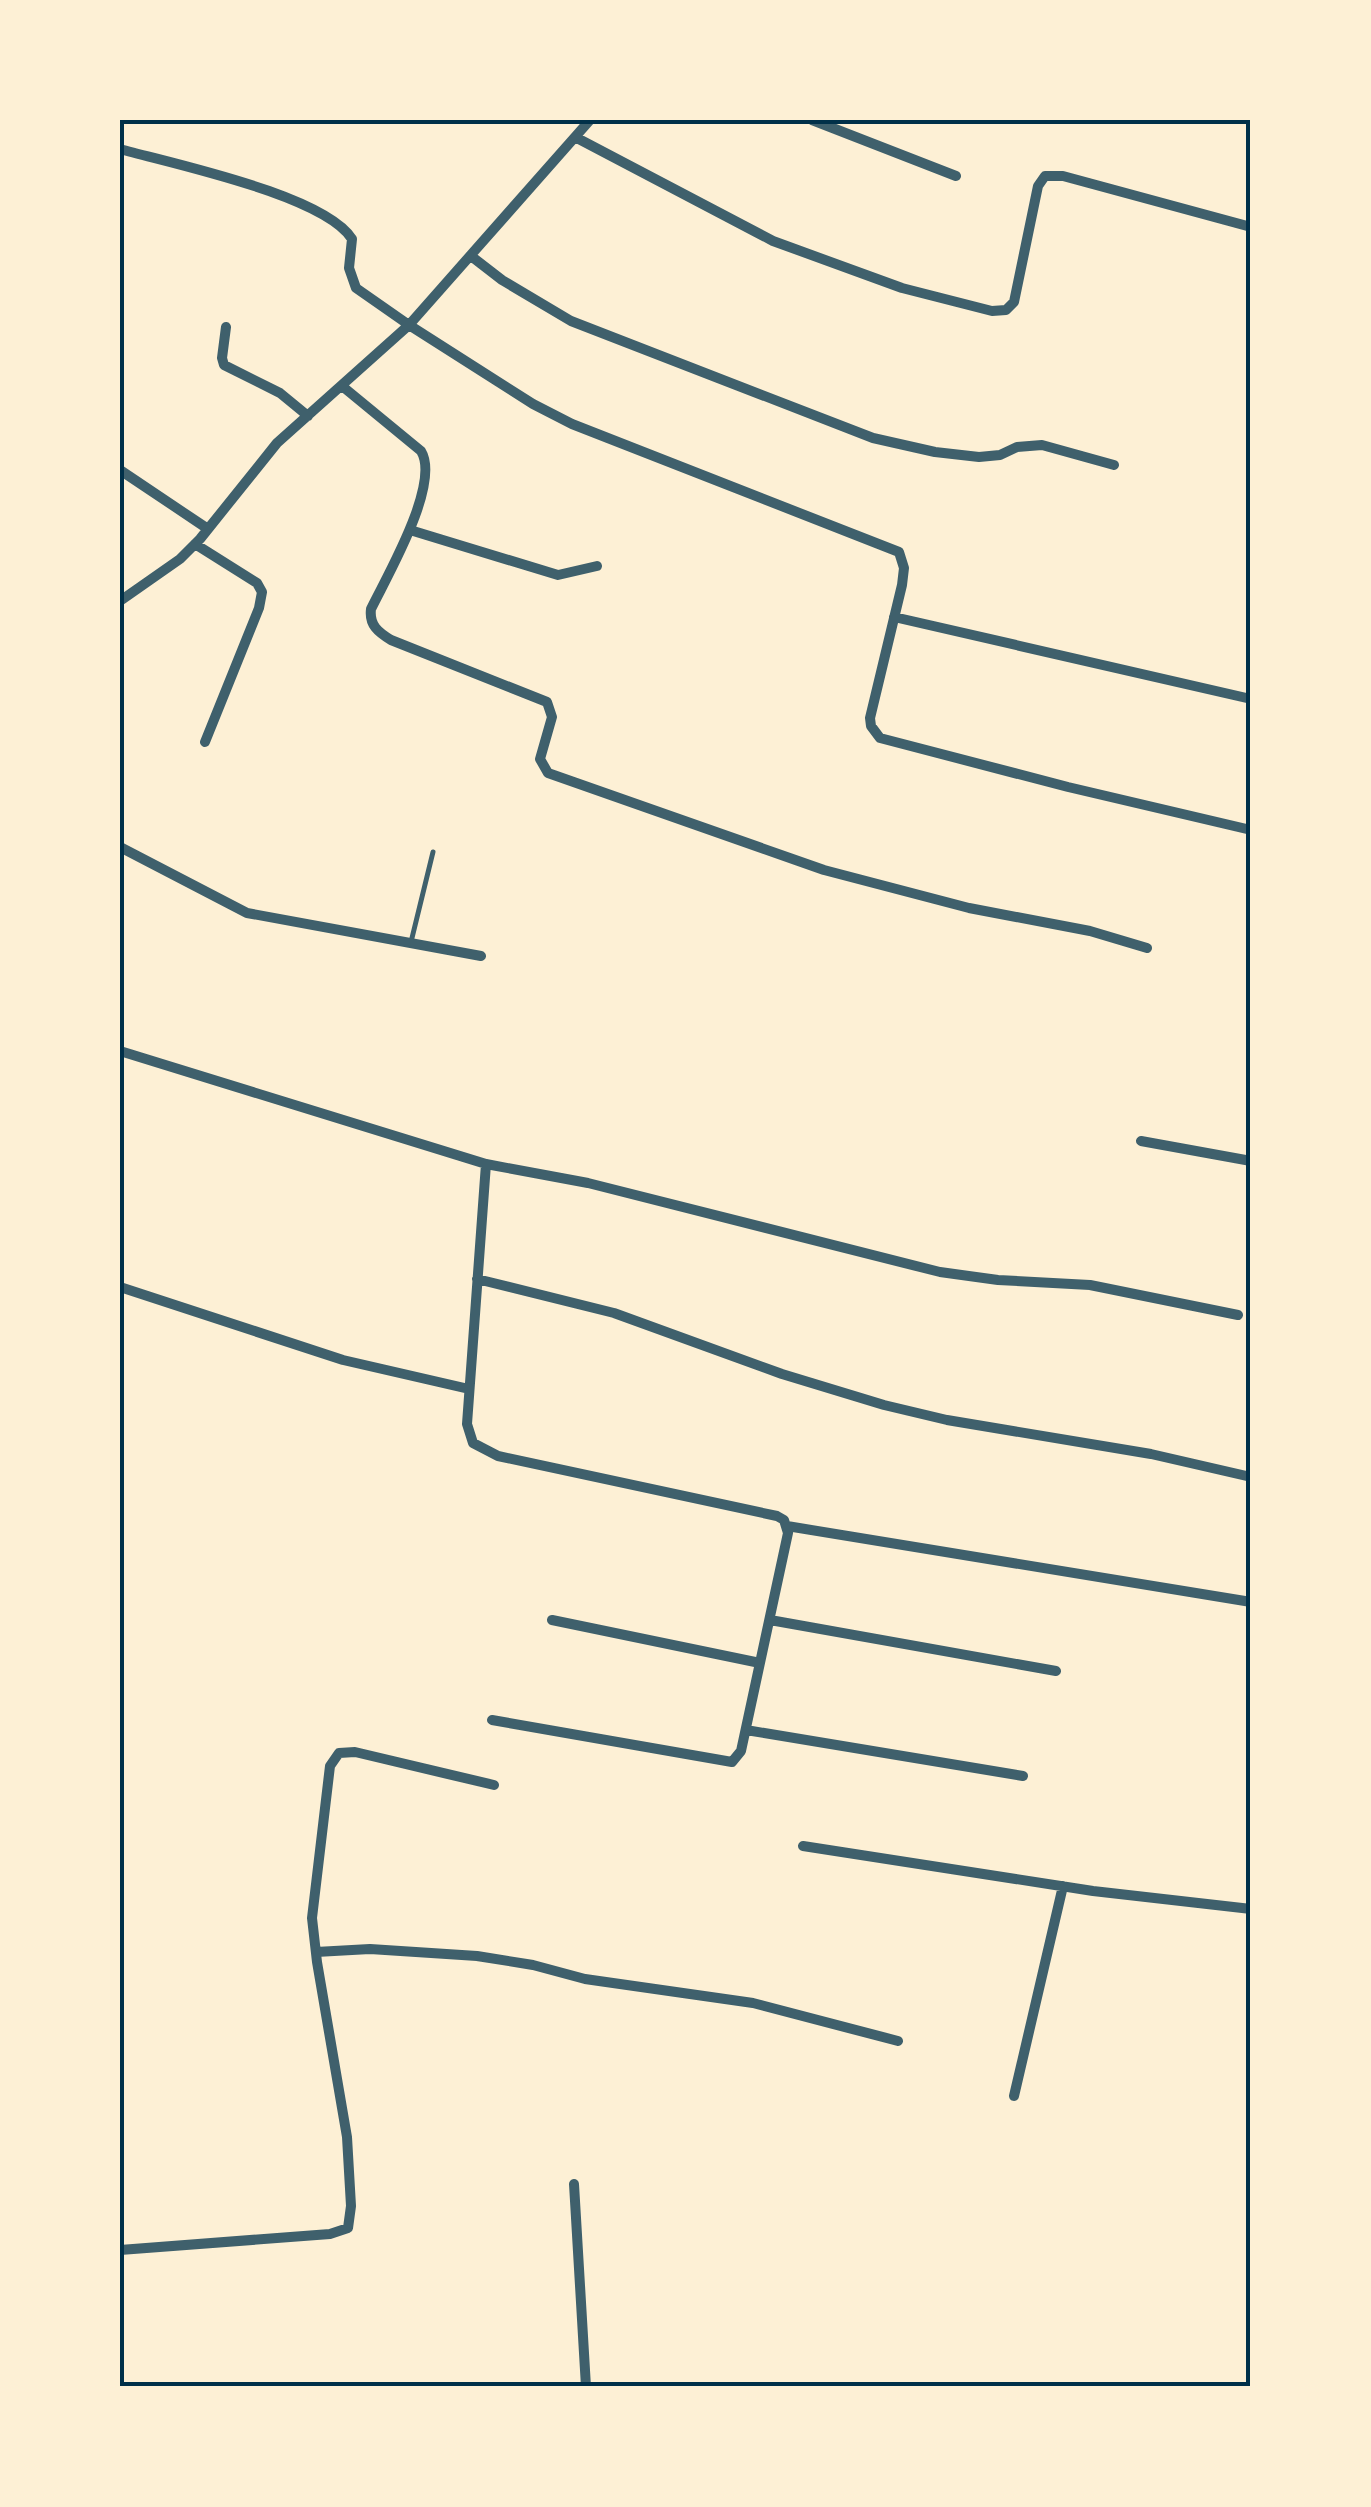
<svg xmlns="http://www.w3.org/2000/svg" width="1371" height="2507" viewBox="0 0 1371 2507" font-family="Cabin,sans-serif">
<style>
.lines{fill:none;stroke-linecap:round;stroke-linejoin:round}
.service{stroke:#3f606c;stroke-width:5}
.minor{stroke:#3f606c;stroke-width:10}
.neatline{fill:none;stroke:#003049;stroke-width:4}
</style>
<rect width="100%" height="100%" fill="#fdf0d5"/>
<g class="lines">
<path class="service" d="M411,942L433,852"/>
<path class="minor" d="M812,120L956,176
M575,137L773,241L902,288L992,311L1006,310L1014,302L1038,186L1045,176H1063L1251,227
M120,149C173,164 324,195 352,239L349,268L356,288L409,325L533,404L572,424L899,552L904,568L902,585L870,718L871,726L880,738L1068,787L1251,830
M471,256L502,280L571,321L873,438L935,452L979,457L1000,455L1017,447L1042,445L1114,465
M226,327L222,358L224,365L280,393L308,416
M342,386L421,451C441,484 387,576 371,609C369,625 378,632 391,640L547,702L552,717L540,759L548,773L824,870L969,908L1090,931L1147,948
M120,470L208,529
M410,530L558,575L597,566
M195,544L257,583L262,592L259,608L205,742
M120,601L180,559L200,539L277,443L409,325L590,120
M894,617L1251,699
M120,847L247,913L481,956
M120,1051L486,1164L588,1183L940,1272L998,1280L1090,1285L1238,1315
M1141,1141L1251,1161
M486,1164L467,1424L473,1443L498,1456L777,1516L784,1520L788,1533L741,1751L732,1762L492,1720
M477,1279L614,1313L782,1374L884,1405L947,1420L1151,1454L1251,1477
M120,1287L343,1360L469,1389
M787,1526L1251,1602
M552,1620L760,1663
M770,1620L1056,1671
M746,1730L1023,1776
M803,1846L1093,1891L1251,1909
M316,1952L370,1949L477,1956L533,1965L585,1979L753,2003L898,2041
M1014,2096L1063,1886
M574,2184L586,2387
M120,2250L330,2234L348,2228L351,2206L347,2137L317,1962L312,1918L330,1766L339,1753L355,1752L494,1785"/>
</g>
<rect width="1371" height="2507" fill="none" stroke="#fdf0d5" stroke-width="245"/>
<rect x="122" y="122" width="1126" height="2262" class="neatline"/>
</svg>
